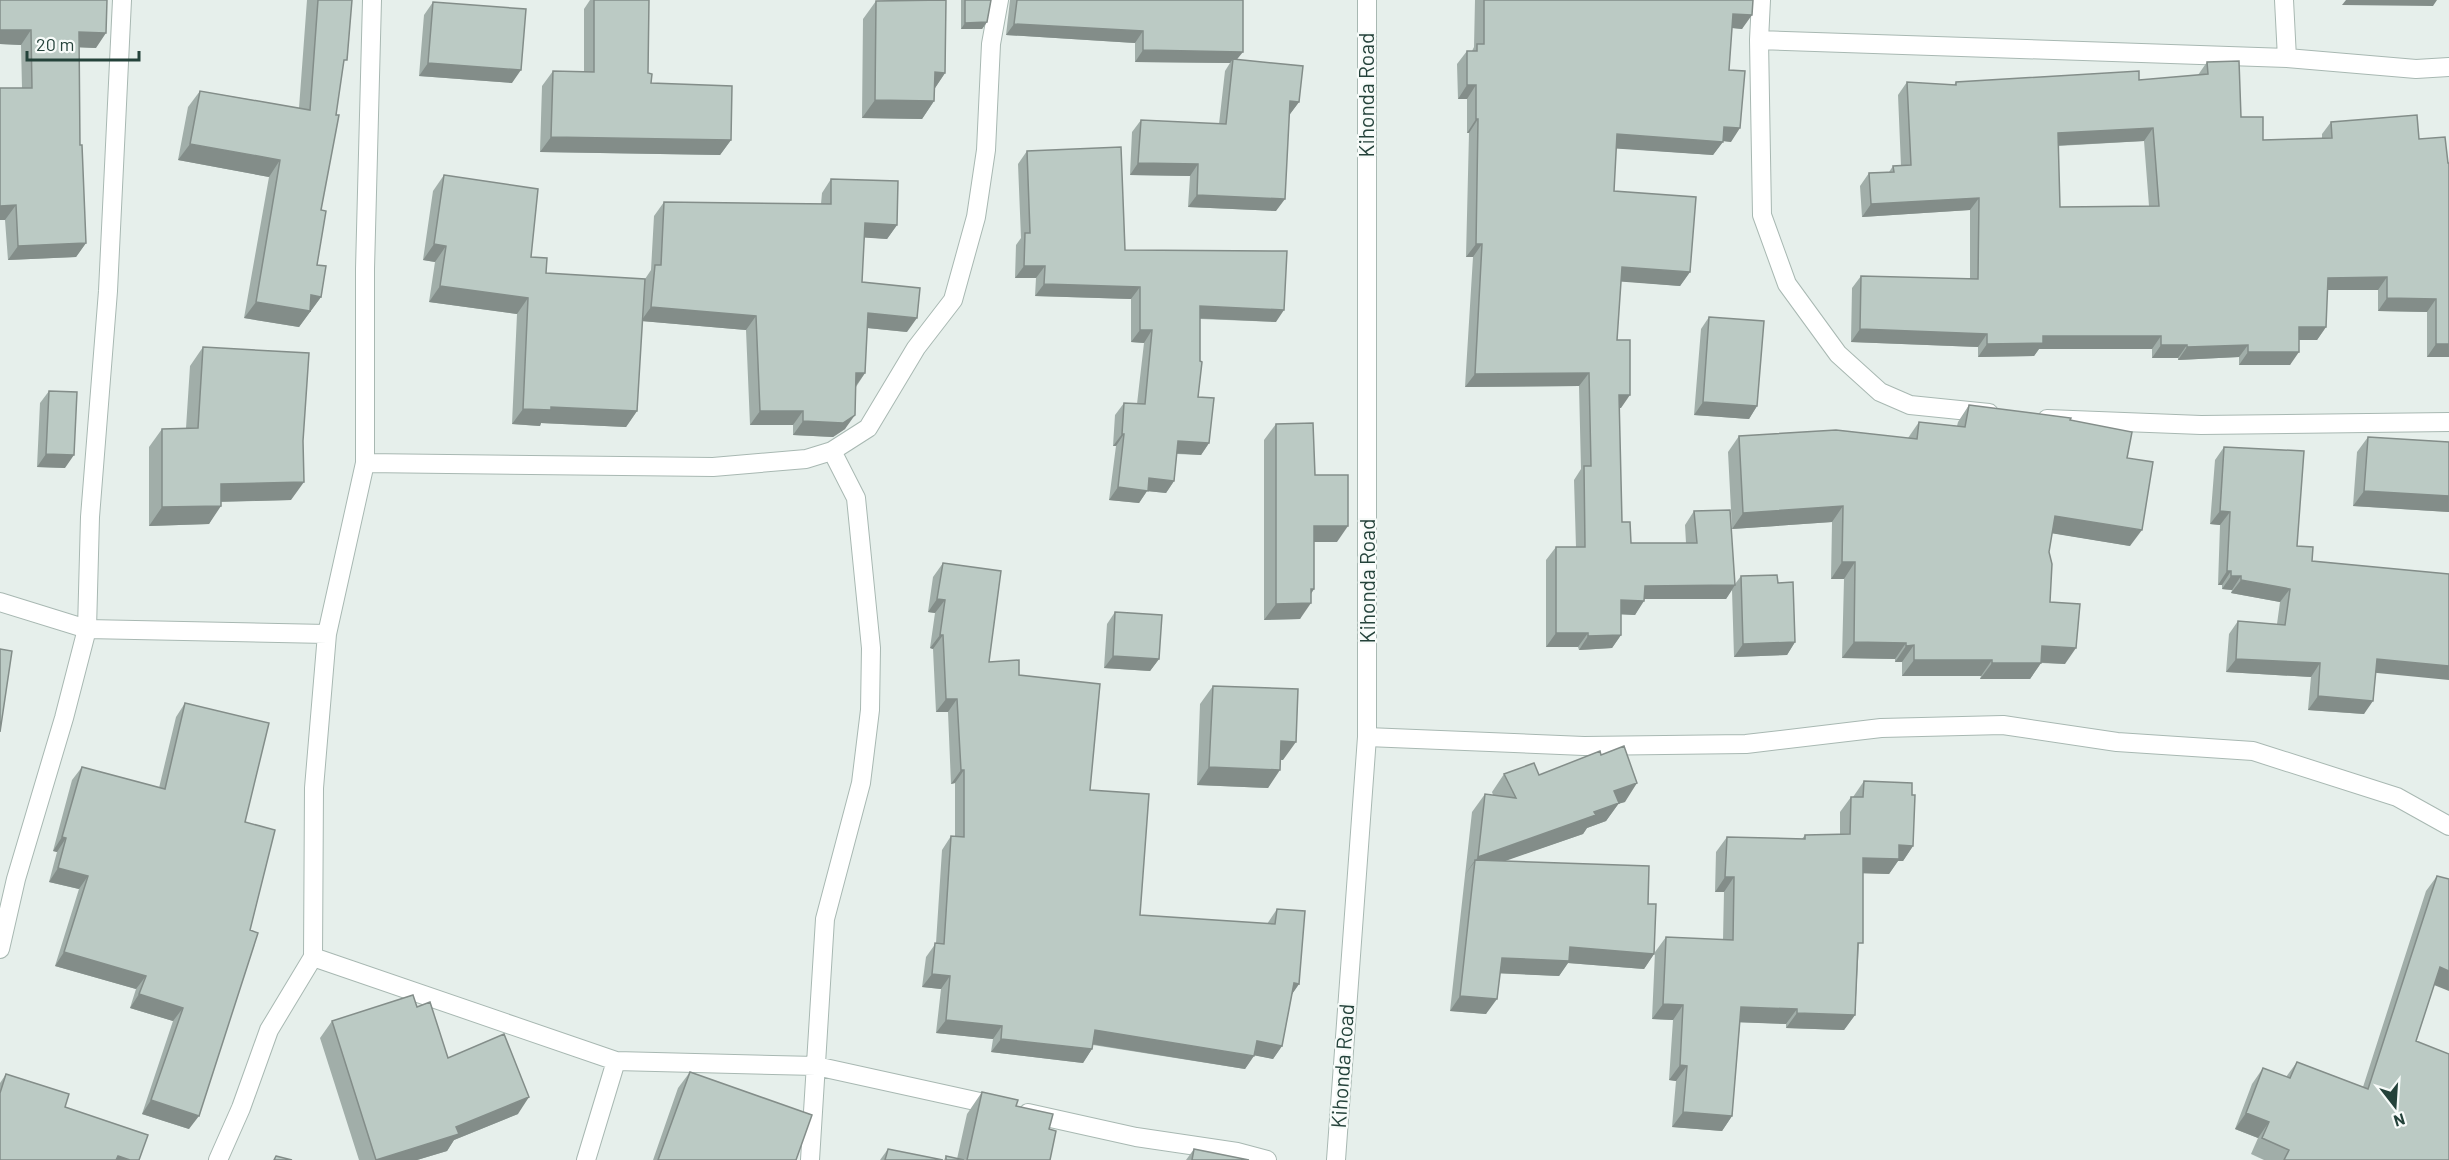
<svg xmlns="http://www.w3.org/2000/svg" width="2449" height="1160" viewBox="0 0 2449 1160" font-family="Barlow,sans-serif">
<style>
.lines{fill:none;stroke-linecap:round;stroke-linejoin:round}
.minor-casing{stroke:#a8b8b2;stroke-width:20}
.tertiary-casing{stroke:#a8b8b2;stroke-width:20}
.minor{stroke:#fff;stroke-width:18}
.tertiary{stroke:#fff;stroke-width:18}
.wall{fill:#a1aea9;fill-rule:evenodd}
.shaded-wall{fill:#838d89}
.building{fill:#bbcac4;stroke:#838d89;stroke-width:1.5;fill-rule:evenodd}
.labels{text-anchor:middle;stroke-width:4.5;stroke-linejoin:round;paint-order:stroke}
.street-label{font-size:21px;fill:#24423a;stroke:#f7fbf9}
</style>
<rect width="100%" height="100%" fill="#e6efeb"/>
<g class="lines">
<g class="minor-casing">
<path id="minor" d="M1761,0L1759,40L1762,215L1787,284L1838,354L1880,392L1910,405L1989,413
M2284,0L2287,58
M1759,40L2287,58L2416,69L2449,67
M2047,419L2201,425L2449,422
M365,463L713,467L806,459L832,451L868,428L916,348L953,300L976,217L986,150L991,44L999,0
M0,602L87,629L327,634
M1367,737L1584,746L1746,744L1881,728L2003,725L2117,742L2253,751L2397,797L2449,826
M0,949L16,879L64,718L87,629L90,517L108,291L122,0
M313,957L616,1061L816,1066L998,1106
M1028,1113L1136,1137L1237,1152L1267,1160
M218,1160L241,1108L269,1030L313,957L314,788L327,634L365,463V269L372,0
M586,1160L616,1061
M810,1160L825,919L861,783L870,710L871,648L856,498L832,451"/>
</g>
<g class="tertiary-casing">
<path id="tertiary" d="M1336,1160L1367,737V0"/>
</g>
<use href="#minor" class="minor"/>
<use href="#tertiary" class="tertiary"/>
</g>
<path class="wall" d="M0,0L96,48L79,47L80,145L86,243L76,257L8,260L5,220H0V88H22L21,45L0,44Z
M307,0H352L343,66L321,210L317,265L321,297L299,327L244,318L269,177L178,160L188,107L200,91L299,108Z
M590,0H649L648,73L651,83L731,140L720,155L540,152L542,86L553,71L584,72V9Z
M901,0H946L945,73L935,88L934,101L922,119L862,118L863,19L876,1Z
M961,0H991L987,22L982,29H961Z
M1010,0H1243L1237,59L1299,102L1290,114H1289L1276,211L1188,207L1190,176L1130,175L1132,132L1141,120L1219,124L1225,71L1230,63L1135,62V43L1006,35Z
M1475,0H1753L1742,29L1732,28L1729,70L1731,142L1723,141L1713,155L1616,148L1614,191L1690,272L1680,286L1621,281L1617,340L1621,408H1619L1622,522L1631,543H1686L1685,525L1694,511L1735,584L1741,576L1778,583L1795,642L1787,655L1734,657L1732,590L1726,599H1644L1635,615L1621,614V635L1612,648L1579,650L1578,647H1546V560L1556,547H1576L1574,480L1581,469L1579,386L1465,387L1473,257H1466L1469,133H1467V99H1458L1457,64L1467,51H1472L1474,47Z
M433,2L512,83L419,76L424,15Z
M2207,62L2241,117L2263,140L2322,138V134L2331,122L2419,139L2448,163H2449V357H2427V312L2378,311V290H2327L2326,327L2317,340H2299L2290,365H2239V357L2178,360V358H2152V349H2039L2034,356L1978,357V347L1851,342L1852,288L1861,276L1970,279V210L1862,217L1860,186L1869,173L1889,172L1893,166H1901L1898,95L1907,82L1954,85L1956,82L2139,80L2198,75ZM2144,141L2149,206L2060,207L2058,146Z
M1027,151L1125,250L1276,322L1200,319L1198,397L1209,443L1201,455L1177,454L1174,481L1166,493L1147,491L1139,503L1109,500L1116,446H1113L1115,415L1124,403L1137,404L1144,343L1131,342V299L1035,296L1036,278H1015L1016,245L1021,238L1018,164Z
M444,175L531,257L546,273L645,279L651,270L654,216L664,202L821,204L822,193L831,179L897,225L887,239L864,237L862,282L907,332L867,328L865,373L856,387L845,429L833,437L793,435V425H750L746,330L642,321L637,411L626,427L541,423L540,426L512,424L517,314L429,302L435,262L423,260L433,191Z
M1709,317L1757,406L1749,419L1694,415L1701,329Z
M203,347L291,500L221,502L209,524L149,526V447L162,429L186,428L190,366Z
M49,391L65,468L37,467L40,403Z
M1969,405L2070,420L2127,458L2130,546L2052,533L2049,552L2050,602L2065,664L2041,663L2030,679H1980L1981,676H1902V662H1895V659L1842,658L1844,579H1831L1832,522L1732,529L1728,452L1739,436L1908,438L1919,422L1957,426L1958,422Z
M1276,424L1315,475L1337,542H1314V589L1311,594L1300,619L1264,620V440Z
M2368,437L2449,442V512L2353,506L2357,452Z
M2224,447L2297,546L2312,561L2376,673L2364,714L2308,710L2311,677L2226,672L2229,634L2238,621L2277,624L2280,602L2231,593L2232,590L2222,589V585H2218L2220,525L2210,524L2215,460Z
M943,563L989,662L1019,675L1090,790L1140,915L1267,924L1277,909L1299,984L1292,994L1282,1046L1273,1059L1254,1055L1245,1069L1093,1045L1092,1049L1083,1063L991,1052L993,1039L936,1033L941,989L922,987L926,957L936,943L942,850L951,836L955,837V783L951,784L948,712H936L933,649L930,648L935,613L928,612L933,577Z
M1115,612L1159,659L1150,671L1104,668L1107,624Z
M1213,686L1283,760H1281L1268,788L1197,785L1200,704Z
M185,703L245,822L189,1129L142,1114L173,1021L130,1008L136,989L55,966L79,889L49,882L57,852L53,851L72,780L82,767L159,788L176,717Z
M1601,755L1625,802L1619,803L1606,821L1587,828L1583,834L1503,861L1648,904L1654,954L1644,969L1568,963L1559,976L1500,973L1486,1014L1450,1011L1472,812L1485,794L1493,795L1492,792L1504,774L1539,775Z
M1864,781L1913,846L1903,861H1898L1889,874L1863,873L1855,1015L1844,1030L1786,1028V1024L1740,1022L1732,1116L1722,1131L1672,1127L1676,1081L1669,1080L1673,1020L1652,1019L1655,952L1666,937L1723,940L1724,892H1715L1716,852L1727,837L1802,839L1805,835H1840V812L1851,797H1853Z
M2437,876L2434,985L2416,1041L2449,1160H2264L2251,1154L2258,1138L2235,1129L2252,1084L2263,1068L2286,1077L2297,1062L2363,1087L2426,891Z
M417,1007L448,1058L518,1114L454,1140L447,1151L417,1160H359L320,1038L332,1021Z
M690,1072L796,1160H653L678,1088Z
M6,1074L65,1107L0,1160V1083Z
M982,1092L1016,1106L1049,1129L1050,1160H944L946,1156L957,1159L967,1114Z
M888,1149L885,1160H880Z
M1194,1149L1249,1160H1186Z"/>
<path class="shaded-wall" d="M2346,0H2437L2433,6L2342,5Z
M1733,14L1752,15L1742,29L1723,27Z
M987,22L982,29H961L965,23Z
M1014,24L1143,31L1135,43L1006,35Z
M0,30H31L21,45L0,44Z
M79,32L106,33L96,48L69,47Z
M1143,50L1243,52L1234,63L1233,59L1230,63L1135,62Z
M428,63L521,70L512,83L419,76Z
M935,72L945,73L933,91Z
M1467,85H1476L1467,99H1458Z
M875,100L934,101L922,119L862,118Z
M1290,101L1299,102L1290,114L1281,113Z
M1476,119H1478L1469,133H1467Z
M1724,127L1740,128L1731,142L1715,140Z
M2153,128L2144,141L2049,146L2058,133Z
M1617,134L1723,142L1713,155L1608,148Z
M551,137L731,140L720,155L540,152Z
M190,144L280,160L269,177L178,160Z
M1138,163L1198,164L1190,176L1130,175Z
M1197,195L1285,199L1276,211L1188,207Z
M1979,198L1970,210L1862,217L1871,204Z
M16,205L5,220H0V206Z
M865,223L897,225L887,239L855,237Z
M86,243L76,257L8,260L18,246Z
M434,244L446,246L435,262L423,260Z
M1476,244H1482L1473,257H1466Z
M1024,266H1045L1036,278H1015Z
M1622,267L1690,272L1680,286L1613,281Z
M2387,277L2378,290H2319L2328,278Z
M1044,284L1140,287L1131,299L1035,296Z
M440,286L528,298L517,314L429,302Z
M311,295L321,297L299,327L244,318L256,302Z
M2387,298L2436,299L2427,312L2378,311Z
M1200,306L1284,310L1276,322L1192,318Z
M651,307L756,316L746,330L641,321Z
M868,313L917,318L907,332L858,327Z
M2299,327H2326L2317,340H2290Z
M1860,329L1987,334L1978,347L1851,342Z
M1140,330H1152L1144,343L1131,342Z
M2043,336H2161L2152,349H2039L2034,356L1978,357L1987,344Z
M2436,344H2449V357H2427Z
M2161,345H2187L2178,358H2152Z
M2248,345L2239,357L2178,360L2187,347Z
M2248,352H2299L2290,365H2239Z
M856,373H865L855,387Z
M1589,373L1579,386L1465,387L1475,374Z
M1619,395H1630L1621,408H1610Z
M1703,402L1757,406L1749,419L1694,415Z
M551,407L637,411L626,427L541,423L540,426L512,424L523,409Z
M760,411H803L793,425H750Z
M855,415L845,429L833,437L793,435L803,421Z
M1122,434H1124L1116,446H1113Z
M1178,441L1209,443L1201,455L1170,453Z
M46,454L74,455L65,468L37,467Z
M1149,478L1174,481L1166,493L1147,491L1139,503L1109,500L1118,487Z
M304,482L291,500L208,502L221,484Z
M2364,491L2449,496V512L2353,506Z
M221,506L209,524L149,526L162,507Z
M1843,506L1832,522L1732,529L1743,513Z
M2220,511L2230,512L2220,525L2210,524Z
M2055,516L2142,530L2130,546L2044,532Z
M1314,526H1348L1337,542H1303Z
M1842,562H1855L1844,579H1831Z
M2227,571H2231L2222,585H2218Z
M2231,576H2241L2232,590L2222,589Z
M2241,580L2290,589L2280,602L2231,593Z
M1735,585L1726,599H1635L1645,586Z
M1311,589H1314L1304,603H1311L1300,619L1264,620L1276,604Z
M937,599L945,600L935,613L928,612Z
M1621,600L1644,601L1635,615L1612,614Z
M1556,633H1588L1578,647H1546Z
M940,635H943L933,649L930,648Z
M1621,635L1612,648L1579,650L1588,636Z
M1795,642L1787,655L1734,657L1743,644Z
M1854,642L1906,643L1895,659L1842,658Z
M1914,645L1902,662H1895L1906,646Z
M2042,646L2076,648L2065,664L2031,662Z
M1113,656L1159,659L1150,671L1104,668Z
M2236,659L2320,663L2311,677L2226,672Z
M2377,659L2449,666V680L2367,672Z
M1914,660H1992L1981,676H1902Z
M1992,663H2041L2030,679H1980Z
M2318,696L2373,701L2364,714L2308,710Z
M946,699H957L948,712H936Z
M1281,741L1296,742L1283,760L1269,759Z
M1209,767L1280,770L1268,788L1197,785Z
M961,770H964L955,783L951,784Z
M1637,783L1625,802L1601,809L1614,791Z
M1619,803L1606,821L1587,828L1583,834L1474,872L1475,860L1465,875L1478,857L1594,812Z
M62,837L66,838L57,852L53,851Z
M1899,845L1913,846L1903,861H1898L1889,874L1852,873L1863,858Z
M58,868L88,876L79,889L49,882Z
M1725,877H1734L1724,892H1715Z
M1570,947L1654,954L1644,969L1568,963L1559,976L1491,973L1502,958Z
M64,952L146,976L136,989L55,966Z
M2440,967L2449,971V991L2429,983Z
M932,974L950,976L941,989L922,987Z
M1294,983L1299,984L1290,997Z
M139,994L183,1008L173,1021L130,1008Z
M1460,996L1497,999L1486,1014L1450,1011Z
M1663,1004L1683,1005L1673,1020L1652,1019Z
M1741,1007L1797,1009L1786,1024L1730,1022Z
M1797,1013L1855,1015L1844,1030L1786,1028Z
M946,1020L1002,1026L993,1039L936,1033Z
M1095,1030L1254,1056L1245,1069L1085,1043Z
M1001,1039L1092,1049L1083,1063L991,1052Z
M1257,1041L1282,1046L1273,1059L1247,1054Z
M1680,1065L1687,1066L1676,1081L1669,1080Z
M529,1097L518,1114L454,1140L447,1151L417,1160H376Z
M151,1100L199,1116L189,1129L142,1114Z
M1683,1112L1732,1116L1722,1131L1672,1127Z
M2246,1113L2269,1122L2258,1138L2235,1129Z
M118,1156L130,1160H115Z"/>
<path class="building" d="M0,0H107L106,33L79,32L80,145H82L86,243L18,246L16,205L0,206V88H32L31,30H0Z
M318,0H352L347,60H344L336,115H339L321,210L326,211L317,265L326,266L321,297L311,295L310,311L256,302L280,160L190,144L200,91L310,110Z
M594,0H649L648,73L652,74L651,83L732,86L731,140L551,137L553,71L594,72Z
M946,0L945,73L935,72L934,101L875,100L876,1Z
M965,0H991L987,22L965,23Z
M1017,0H1243V52L1143,50V31L1014,24Z
M1484,0H1753L1752,15L1733,14L1729,70L1745,71L1740,128L1724,127L1723,142L1617,134L1614,191L1696,197L1690,272L1622,267L1617,340H1630V395H1619L1622,522H1630L1631,543H1697L1694,511L1730,510L1735,585L1645,586L1644,601L1621,600V635L1588,636V633H1556V547H1585L1584,466H1591L1589,373L1475,374L1482,244H1476L1478,119H1476V85H1467V51H1477V44H1484Z
M433,2L526,9L521,70L428,63Z
M1233,59L1303,66L1299,102L1290,101L1285,199L1197,195L1198,164L1138,163L1141,120L1226,124Z
M2239,61L2241,117H2263V140L2332,138L2331,122L2417,115L2419,139L2445,137L2448,163H2449V344H2436V299L2387,298V277L2328,278L2326,327H2299V352H2248V345L2187,347V345H2161V336H2043V343L1987,344V334L1860,329L1861,276L1978,279L1979,198L1871,204L1869,173L1894,172L1893,166L1911,165L1907,82L1956,85V82L2139,71V80L2208,74L2207,62ZM2153,128L2159,206L2060,207L2058,133Z
M1121,147L1125,250L1287,251L1284,310L1200,306V361L1202,362L1198,397L1214,398L1209,443L1178,441L1174,481L1149,478L1148,491L1118,487L1124,434H1122L1124,403L1145,404L1152,330H1140V287L1044,284L1045,266H1024L1025,233H1030L1027,151Z
M444,175L538,189L531,257L547,258L546,273L645,279L637,411L551,407V410L523,409L528,298L440,286L446,246L434,244Z
M831,179L898,181L897,225L865,223L862,282L920,288L917,318L868,313L865,373H856L855,415L843,423L803,421V411H760L756,316L651,307L655,265H661L664,202L831,204Z
M1709,317L1764,321L1757,406L1703,402Z
M203,347L309,353L303,441L304,482L221,484V506L162,507V429L198,428Z
M49,391L77,392L74,455L46,454Z
M1969,405L2071,418L2070,420L2132,432L2127,458L2153,462L2142,530L2055,516L2049,552L2052,564L2050,602L2080,604L2076,648L2042,646L2041,663H1992V660H1914V645L1906,646V643L1854,642L1855,562H1842L1843,506L1743,513L1739,436L1836,430L1917,439L1919,422L1965,427Z
M1313,423L1315,475H1348V526H1314V589H1311V603L1276,604V424Z
M2368,437L2449,442V496L2364,491Z
M2224,447L2304,451L2297,546L2313,547L2312,561L2449,574V666L2377,659L2373,701L2318,696L2320,663L2236,659L2238,621L2285,625L2290,589L2241,580V576H2231V571H2227L2230,512L2220,511Z
M943,563L1001,571L989,662L1019,660V675L1100,684L1090,790L1149,794L1140,915L1275,924L1277,909L1305,911L1299,984L1294,983L1282,1046L1257,1041L1254,1056L1095,1030L1092,1049L1001,1039L1002,1026L946,1020L950,976L932,974L935,943L944,944L951,836L964,837V770H961L957,699H946L943,635H940L945,600L937,599Z
M1777,575L1778,583L1793,582L1795,642L1743,644L1741,576Z
M1115,612L1162,615L1159,659L1113,656Z
M0,649L12,651L0,732Z
M1213,686L1298,689L1296,742L1281,741L1280,770L1209,767Z
M185,703L269,723L245,822L275,830L250,930L258,933L199,1116L151,1100L183,1008L139,994L146,976L64,952L88,876L58,868L66,838L62,837L82,767L165,789Z
M1624,746L1637,783L1614,791L1619,803L1594,812L1596,815L1478,857L1485,794L1516,798L1504,774L1534,763L1539,775L1600,751L1601,755Z
M1864,781L1912,783V795H1915L1913,846L1899,845V859L1863,858V943H1858L1855,1015L1797,1013V1009L1741,1007L1732,1116L1683,1112L1687,1066L1680,1065L1683,1005L1663,1004L1666,937L1733,940L1734,877H1725L1727,837L1805,839V835L1850,834L1851,797H1863Z
M1475,860L1649,866L1648,904H1656L1654,954L1570,947L1569,961L1502,958L1497,999L1460,996Z
M2437,876L2449,879V971L2440,967L2416,1041L2449,1054V1160H2284L2289,1150L2262,1138L2269,1122L2246,1113L2263,1068L2290,1078L2297,1062L2368,1089Z
M413,995L417,1007L430,1002L448,1058L504,1034L529,1097L456,1127L459,1134L376,1160L332,1021Z
M690,1072L812,1115L796,1160H658Z
M6,1074L69,1094L65,1107L148,1135L139,1160H130L118,1156L116,1160H0V1093Z
M982,1092L1018,1100L1016,1106L1053,1114L1049,1129L1056,1131L1050,1160H967Z
M888,1149L943,1160H885Z
M1194,1149L1249,1160H1192Z
M276,1156L292,1160H274Z
M946,1156L964,1160H946Z"/>
<g class="labels">
<g class="street-label">
<text transform="translate(1367 95) rotate(-90)" y="7">Kihonda Road</text>
<text transform="translate(1368 581) rotate(-90)" y="7">Kihonda Road</text>
<text transform="translate(1343 1066) rotate(-86)" y="7">Kihonda Road</text>
</g>
</g>
<g transform="translate(2395 1106) rotate(163)" stroke="#f7fbf9" stroke-width="4.5" paint-order="stroke">
<path d="M0-4.5L10 22L0 15L-10 22Z" fill="#24423a"/>
<text y="-9" font-size="16" font-weight="bold" text-anchor="middle" fill="#24423a">N</text>
</g>
<path d="M27 51v9h112v-9" fill="none" stroke="#24423a" stroke-width="3"/>
<text x="36" y="51" font-size="18" fill="#24423a" stroke="#f7fbf9" stroke-width="4.5" paint-order="stroke">20 m</text>
</svg>
